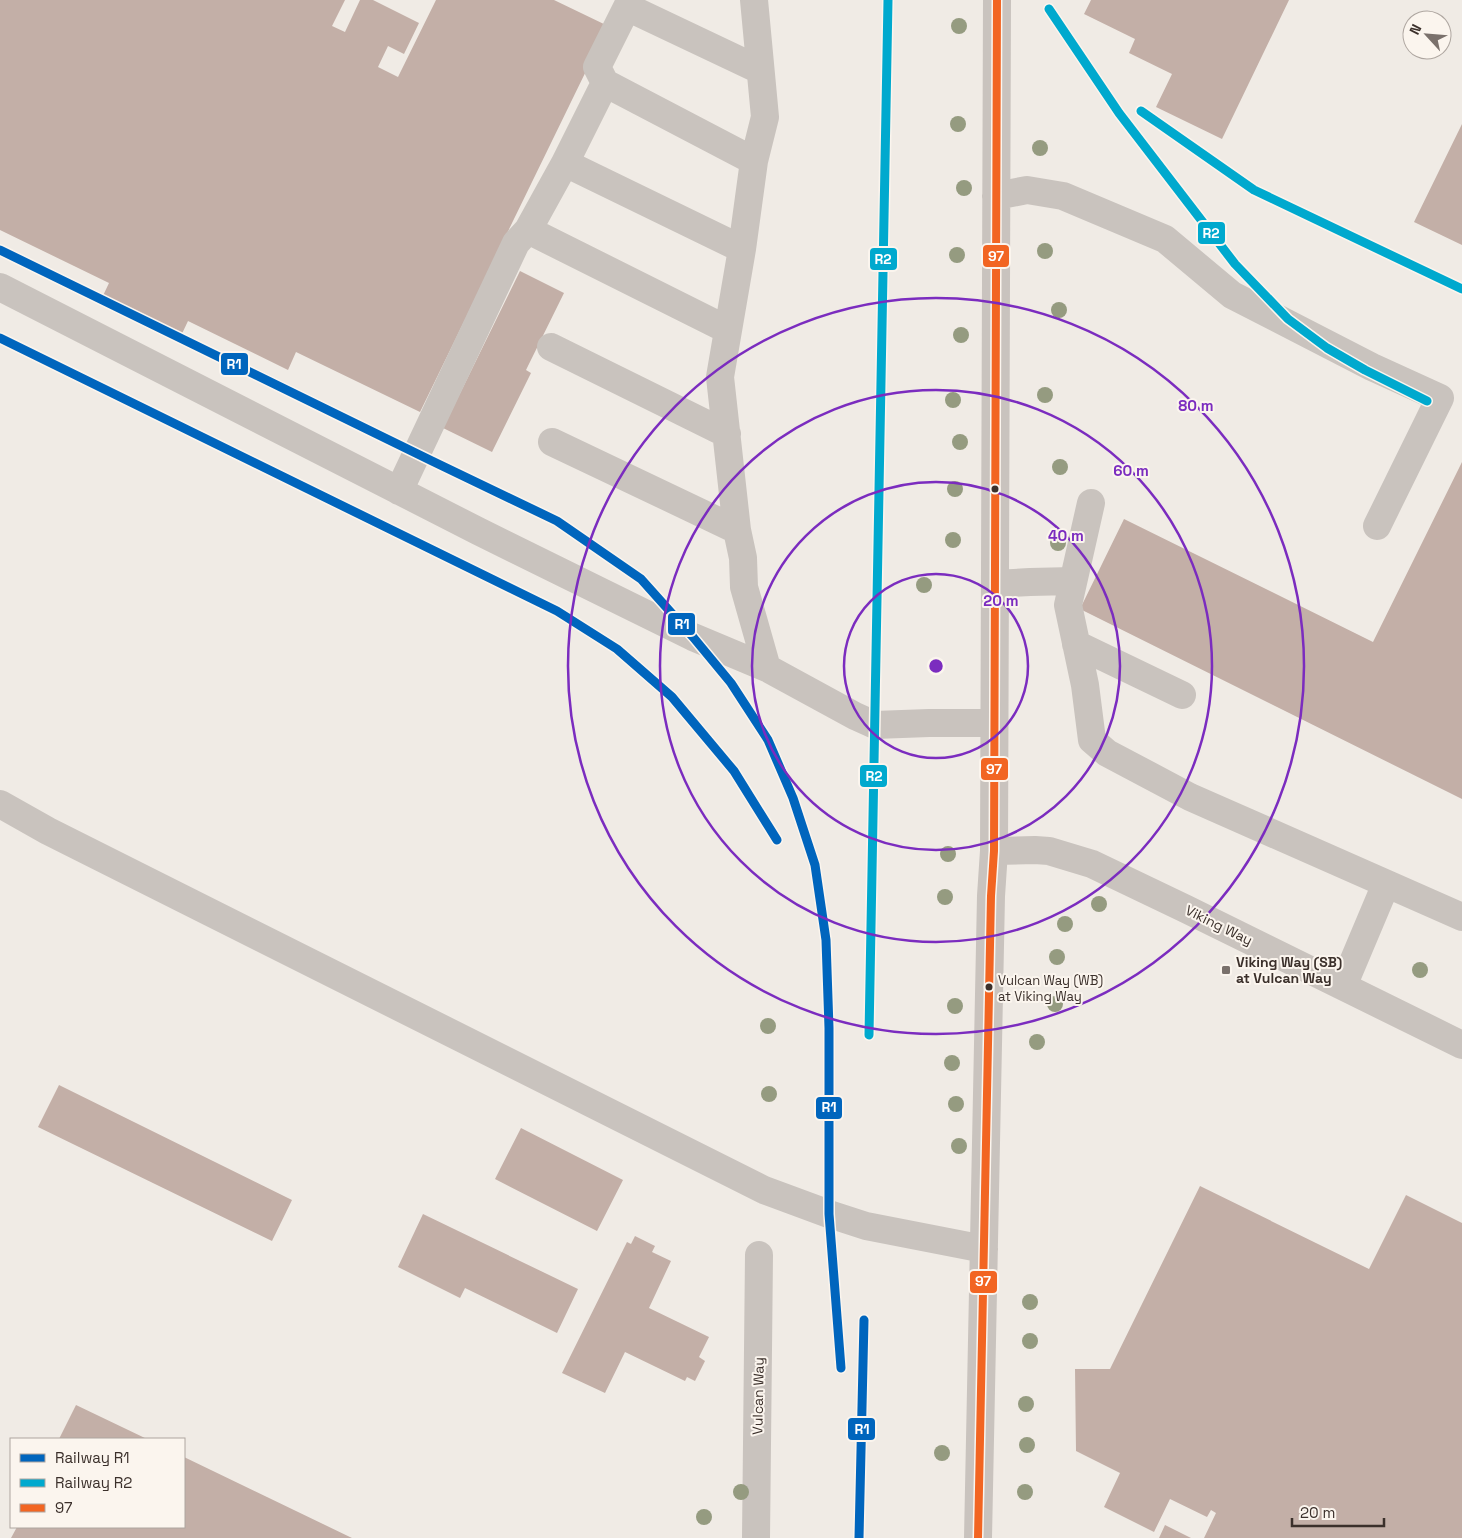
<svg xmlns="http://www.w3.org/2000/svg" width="1462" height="1538" viewBox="0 0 1462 1538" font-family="'Space Grotesk',sans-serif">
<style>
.building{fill:#c3afa7}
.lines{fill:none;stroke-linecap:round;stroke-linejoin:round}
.minor{stroke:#c9c3be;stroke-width:28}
.bus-1-casing{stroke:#fbf5ee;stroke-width:11}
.bus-1{stroke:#f26522;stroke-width:8}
.rail-1-casing{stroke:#fbf5ee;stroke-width:12}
.rail-2-casing{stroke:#fbf5ee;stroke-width:12}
.rail-1{stroke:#0065bd;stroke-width:9}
.rail-2{stroke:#00a9ce;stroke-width:9}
.tree{fill:#959b80}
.ring{fill:none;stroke:#7b2cbf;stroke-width:2.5}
.bus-dot{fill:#3b302b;stroke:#fbf5ee;stroke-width:2}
.poi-dot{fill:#7a716c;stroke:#fbf5ee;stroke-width:2}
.labels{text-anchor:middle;stroke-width:4;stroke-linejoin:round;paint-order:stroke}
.bus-label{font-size:13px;fill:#3b302b;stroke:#fbf5ee;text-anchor:start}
.street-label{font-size:14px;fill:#3b302b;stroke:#fbf5ee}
.poi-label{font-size:14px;font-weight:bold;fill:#3b302b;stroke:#fbf5ee;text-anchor:start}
.centre{fill:#7b2cbf;stroke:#fbf5ee;stroke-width:2.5}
.ring-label{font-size:15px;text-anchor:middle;font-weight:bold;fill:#7b2cbf;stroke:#fbf5ee;stroke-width:4;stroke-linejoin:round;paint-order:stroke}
.line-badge{stroke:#fbf5ee;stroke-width:2}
.badge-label{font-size:14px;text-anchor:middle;font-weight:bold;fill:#fff}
</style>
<rect width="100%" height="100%" fill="#f0ebe5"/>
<path class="building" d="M0,0H345L332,26L345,32L360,0H373L419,23L404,54L388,46L378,67L398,77L436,0H554L608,26L420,412L296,352L288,370L188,321L179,340L100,302L109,283L0,230Z
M1091,0H1289L1222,139L1156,107L1172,74L1129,53L1135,39L1084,14Z
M1462,124V245L1414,222Z
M520,271L564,293L526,370L531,373L492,452L443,428Z
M1462,462V799L1080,609L1124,519L1373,642Z
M59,1085L292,1200L272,1241L38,1127Z
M521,1128L623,1180L597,1231L495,1179Z
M1200,1186L1369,1269L1406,1195L1462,1223V1538H1204L1216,1513L1211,1510L1207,1517L1170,1499L1154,1532L1104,1507L1120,1473L1076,1451L1075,1369H1110Z
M423,1214L578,1289L557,1333L465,1288L460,1298L398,1267Z
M635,1236L655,1246L652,1252L671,1261L649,1308L709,1337L699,1357L705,1361L695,1381L687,1377L685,1381L625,1352L605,1393L562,1373L627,1242L631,1244Z
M76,1405L147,1439H59Z
M184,1457L352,1538H11L17,1527H184Z
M1165,1525L1191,1538H1159Z"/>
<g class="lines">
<path class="minor" d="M754,0L765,117L754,161L742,249L720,377L737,530L743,558L744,587L767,668
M605,83L597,67L627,7L760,70
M565,163L742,249
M996,196L1027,190L1063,196L1165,239L1232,295L1372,367L1440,398L1377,526
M528,230L565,163L605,83L754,161
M0,287L478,531L693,637L767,668L855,716L875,725L929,723H994
M551,347L727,434
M552,442L737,530
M399,491L516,243L528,230L728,330
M1091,503L1068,605L1085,685L1092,740L1107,753L1190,797L1462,917
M995,584L1030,582L1073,581
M1076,644L1182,695
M0,804L48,831L764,1190L829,1214L866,1226L984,1249
M994,851L1035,850L1049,851L1092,864L1186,909L1462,1045
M1343,986L1386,884
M756,1538L759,1255
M978,1538L991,896L994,851L997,0"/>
<g class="bus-1-casing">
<path id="bus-1" d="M978,1538L991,896L994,851L997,0"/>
</g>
<use href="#bus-1" class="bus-1"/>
<g class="rail-1-casing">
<path id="rail-1" d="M0,250L432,461L557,521L641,579L693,637L731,683L768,740L793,798L815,865L826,940L829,1028V1214L841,1368
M0,338L557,611L617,649L672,697L734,771L777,840
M859,1538L864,1320"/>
</g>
<g class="rail-2-casing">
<path id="rail-2" d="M1049,9L1119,113L1235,264L1288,319L1327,348L1365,370L1427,401
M1141,111L1254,190L1462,289
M869,1035L888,0"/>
</g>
<use href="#rail-1" class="rail-1"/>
<use href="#rail-2" class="rail-2"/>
</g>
<g class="tree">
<circle cx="959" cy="26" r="8"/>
<circle cx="958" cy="124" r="8"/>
<circle cx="1040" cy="148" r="8"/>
<circle cx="964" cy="188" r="8"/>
<circle cx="1045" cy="251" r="8"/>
<circle cx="957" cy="255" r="8"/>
<circle cx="1059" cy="310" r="8"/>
<circle cx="961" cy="335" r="8"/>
<circle cx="1045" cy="395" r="8"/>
<circle cx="953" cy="400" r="8"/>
<circle cx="960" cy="442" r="8"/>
<circle cx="1060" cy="467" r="8"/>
<circle cx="955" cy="489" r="8"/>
<circle cx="953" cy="540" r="8"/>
<circle cx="1058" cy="543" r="8"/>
<circle cx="924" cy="585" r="8"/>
<circle cx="948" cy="854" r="8"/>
<circle cx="945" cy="897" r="8"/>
<circle cx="1099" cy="904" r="8"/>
<circle cx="1065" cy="924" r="8"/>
<circle cx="1057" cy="957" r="8"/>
<circle cx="1420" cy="970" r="8"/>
<circle cx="1055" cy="1004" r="8"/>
<circle cx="955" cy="1006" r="8"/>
<circle cx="768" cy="1026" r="8"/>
<circle cx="1037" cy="1042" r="8"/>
<circle cx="952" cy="1063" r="8"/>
<circle cx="769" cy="1094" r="8"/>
<circle cx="956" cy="1104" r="8"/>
<circle cx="959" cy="1146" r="8"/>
<circle cx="1030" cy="1302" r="8"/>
<circle cx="1030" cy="1341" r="8"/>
<circle cx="1026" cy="1404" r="8"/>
<circle cx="1027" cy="1445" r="8"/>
<circle cx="942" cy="1453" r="8"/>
<circle cx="741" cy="1492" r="8"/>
<circle cx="1025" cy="1492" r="8"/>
<circle cx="704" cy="1517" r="8"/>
</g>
<g class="ring">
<circle cx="936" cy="666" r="92"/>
<circle cx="936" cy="666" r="184"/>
<circle cx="936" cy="666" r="276"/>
<circle cx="936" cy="666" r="368"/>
</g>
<g class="bus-dot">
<circle cx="995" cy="489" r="4.5"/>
<circle cx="989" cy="987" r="4.5"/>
</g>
<rect class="poi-dot" x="1221" y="965" width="10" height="10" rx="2.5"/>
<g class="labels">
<g class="bus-label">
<text x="998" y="985">Vulcan Way (WB)<tspan x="998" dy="16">at Viking Way</tspan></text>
</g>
<g class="street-label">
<text transform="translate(1219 925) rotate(26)" y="5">Viking Way</text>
<text transform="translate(758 1396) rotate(-89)" y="5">Vulcan Way</text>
</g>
<g class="poi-label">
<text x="1236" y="967">Viking Way (SB)<tspan x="1236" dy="16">at Vulcan Way</tspan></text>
</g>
</g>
<circle cx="936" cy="666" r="8" class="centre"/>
<g class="ring-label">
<text x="1196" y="411">80 m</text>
<text x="1131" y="476">60 m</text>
<text x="1066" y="541">40 m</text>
<text x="1001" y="606">20 m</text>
</g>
<g class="line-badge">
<rect x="1197" y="221" width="29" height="24" rx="5" fill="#00a9ce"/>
<rect x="982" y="244" width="28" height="24" rx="5" fill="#f26522"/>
<rect x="869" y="247" width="29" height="24" rx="5" fill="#00a9ce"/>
<rect x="220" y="352" width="29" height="24" rx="5" fill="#0065bd"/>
<rect x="667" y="612" width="29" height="24" rx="5" fill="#0065bd"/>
<rect x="980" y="757" width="29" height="24" rx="5" fill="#f26522"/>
<rect x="859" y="764" width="29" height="24" rx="5" fill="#00a9ce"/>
<rect x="815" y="1096" width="28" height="24" rx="5" fill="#0065bd"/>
<rect x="969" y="1270" width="29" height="24" rx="5" fill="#f26522"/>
<rect x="847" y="1417" width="29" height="24" rx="5" fill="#0065bd"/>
</g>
<g class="badge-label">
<text x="1211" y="238">R2</text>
<text x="996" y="261">97</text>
<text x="883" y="264">R2</text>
<text x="234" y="369">R1</text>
<text x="682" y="629">R1</text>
<text x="994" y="774">97</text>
<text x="874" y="781">R2</text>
<text x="829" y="1112">R1</text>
<text x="983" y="1286">97</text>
<text x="862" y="1434">R1</text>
</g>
<rect x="10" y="1438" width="175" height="90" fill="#fbf5ee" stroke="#aea6a0"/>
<rect x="20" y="1454" width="25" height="8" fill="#0065bd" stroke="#aea6a0"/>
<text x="55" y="1463" font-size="15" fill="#3b302b">Railway R1</text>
<rect x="20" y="1479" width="25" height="8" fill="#00a9ce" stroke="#aea6a0"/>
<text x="55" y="1488" font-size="15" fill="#3b302b">Railway R2</text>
<rect x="20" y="1504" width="25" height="8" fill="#f26522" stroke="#aea6a0"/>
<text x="55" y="1513" font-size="15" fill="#3b302b">97</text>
<g transform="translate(1427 35) rotate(296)"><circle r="24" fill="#fbf5ee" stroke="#aea6a0"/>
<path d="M0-4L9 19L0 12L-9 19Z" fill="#7a716c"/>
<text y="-8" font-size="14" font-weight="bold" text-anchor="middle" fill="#3b302b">N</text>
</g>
<path d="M1292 1518v8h92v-8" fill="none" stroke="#3b302b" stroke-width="2.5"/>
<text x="1300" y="1518" font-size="15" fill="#3b302b" stroke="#fbf5ee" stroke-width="4" paint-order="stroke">20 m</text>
</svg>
